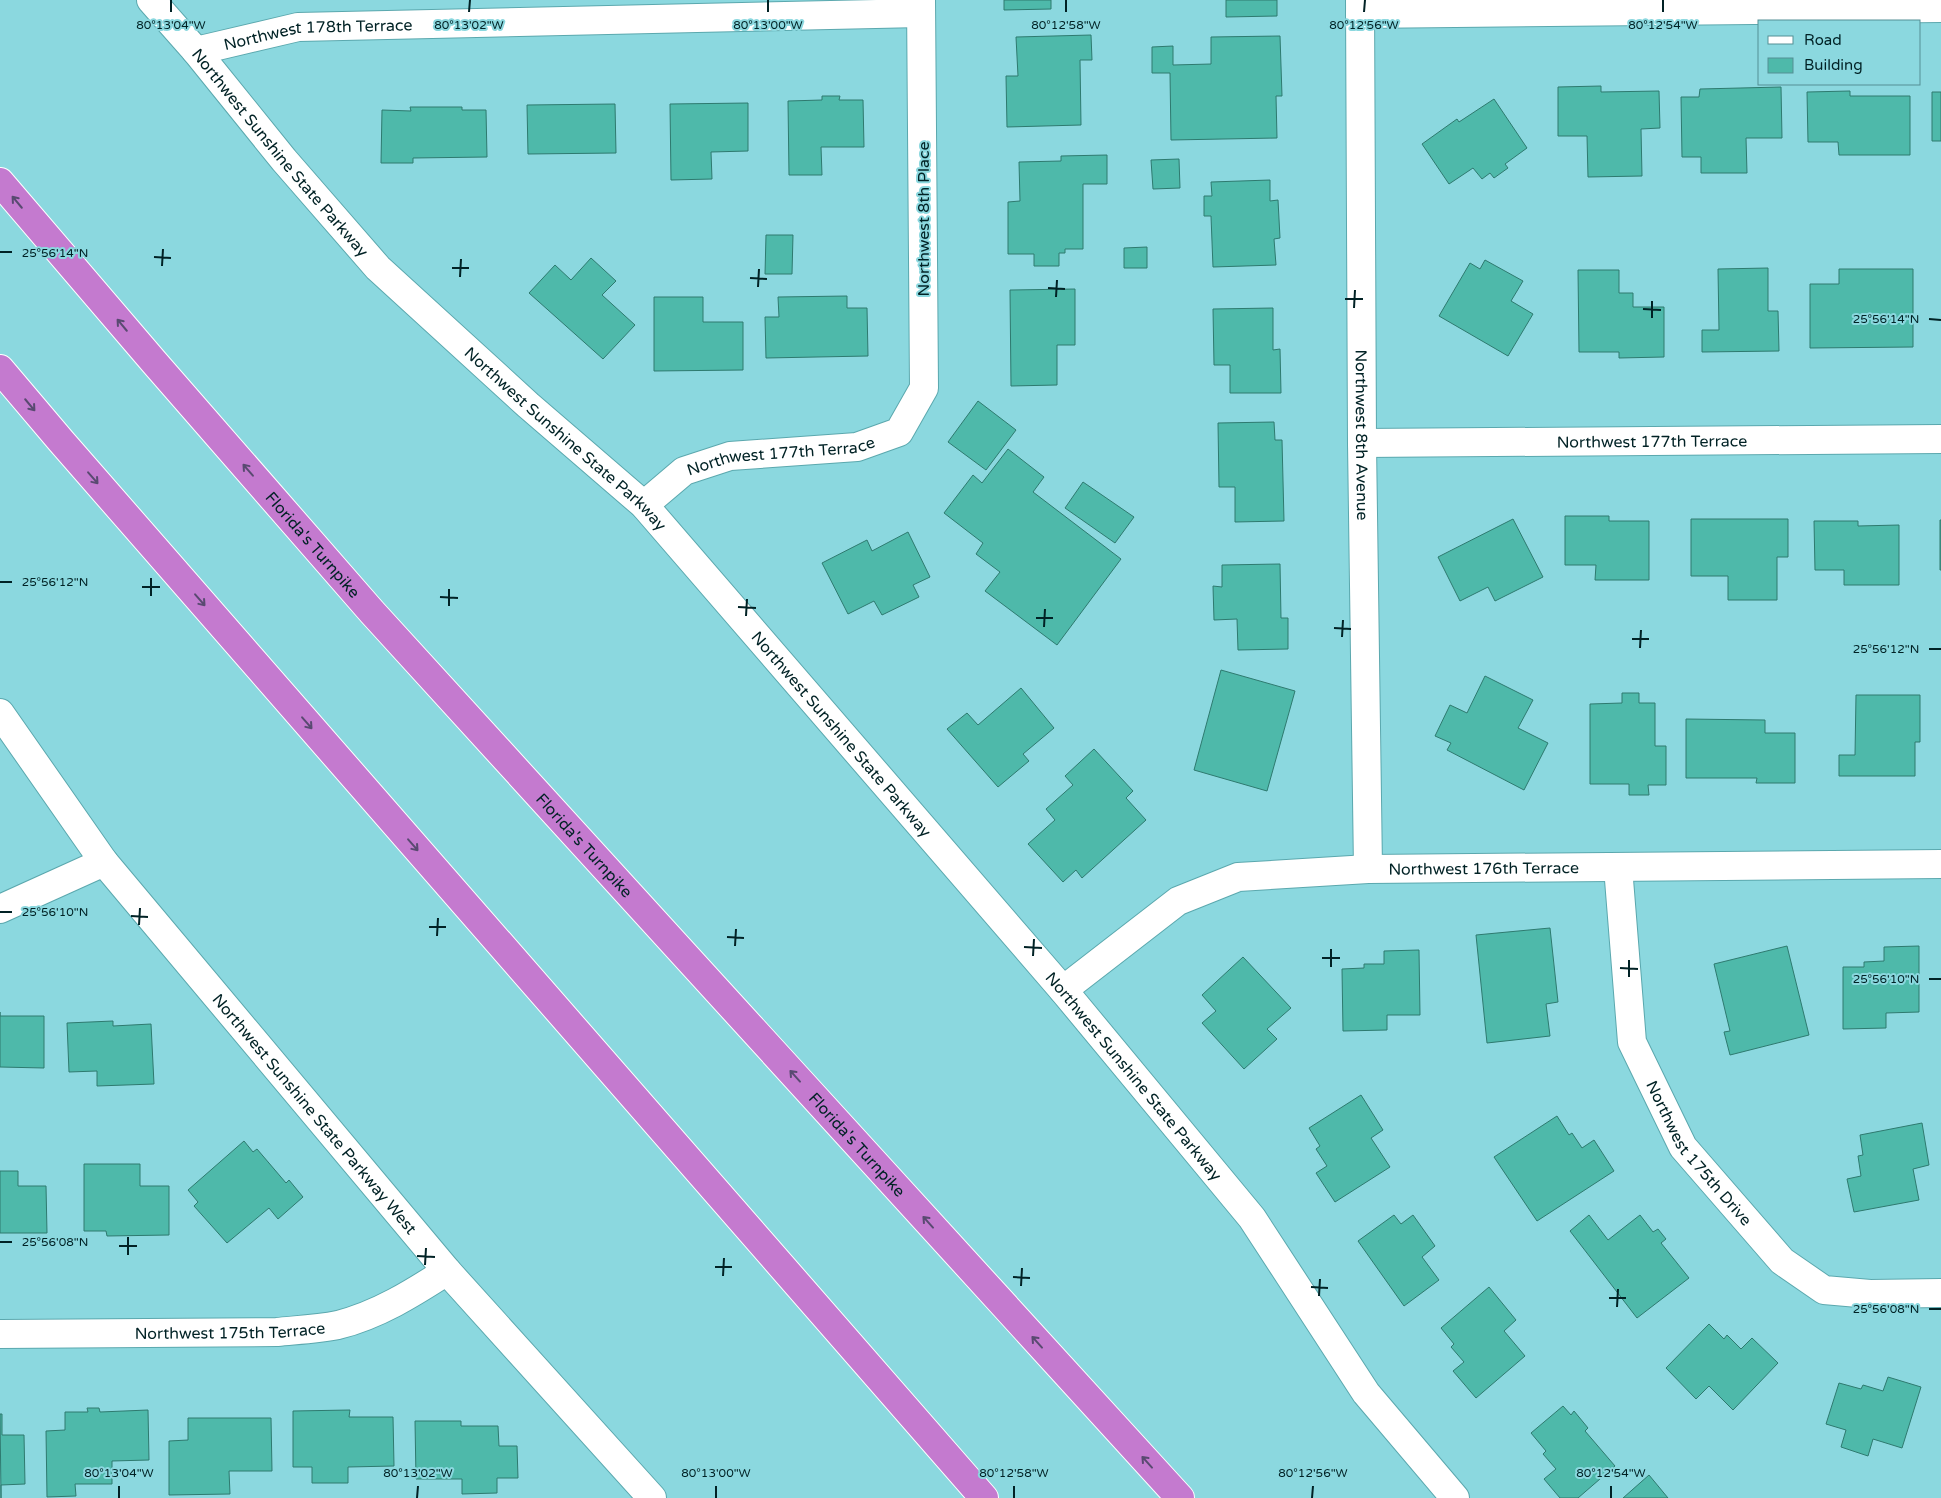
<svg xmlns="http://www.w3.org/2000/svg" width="1941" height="1498" viewBox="0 0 1941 1498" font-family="'Varela Round',sans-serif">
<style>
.building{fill:#4eb9aa;stroke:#2e7a6f}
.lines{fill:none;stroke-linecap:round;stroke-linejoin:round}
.street-casing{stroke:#5ba8ae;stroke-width:30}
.highway-casing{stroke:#fff;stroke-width:30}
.street{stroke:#fff;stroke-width:28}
.highway{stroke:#c47acf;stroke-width:28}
.oneway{stroke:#594a71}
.ticks{fill:none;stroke:#012225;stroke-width:2}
.labels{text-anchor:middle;stroke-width:4;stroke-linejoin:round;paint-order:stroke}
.street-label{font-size:16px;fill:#012225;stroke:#8bd8df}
.ticks-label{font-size:12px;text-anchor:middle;fill:#012225;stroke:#8bd8df;stroke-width:4;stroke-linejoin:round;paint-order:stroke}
</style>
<rect width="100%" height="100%" fill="#8bd8df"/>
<path class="building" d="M1004,0H1051V9L1004,10Z
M1226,0H1277V16L1226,17Z
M1091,35L1092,60H1080L1081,125L1007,127L1006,76H1018L1016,37Z
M1280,36L1282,96H1276L1277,138L1171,140L1170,73H1152V47L1173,46V65L1211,64V37Z
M1601,86V92L1659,91L1660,128L1641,129L1642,176L1588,177L1587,136H1558V87Z
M1781,87L1782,138H1746L1747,173H1701V157H1682L1681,97H1699L1700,89Z
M1850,91V96H1910V155H1839L1838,142H1808L1807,92Z
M1932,92H1941V141H1932Z
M822,96H840L839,100H863L864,147H821L822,175H789L788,101L822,100Z
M1494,99L1527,148L1505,164L1508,168L1494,178L1490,173L1482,179L1473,168L1449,184L1422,144L1457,119L1459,122Z
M748,103V151L711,152L712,179L671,180L670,104Z
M615,104L616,153L528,154L527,105Z
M410,107H462V110H486L487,157L413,158V163H381L382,110L411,111Z
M1107,155V184H1083V249H1065V253H1059V266H1034V254H1008V202L1020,201L1019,162L1061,161V156Z
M1179,159L1180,188L1153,189L1151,160Z
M1270,180V201L1278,200L1280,238L1274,239L1276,265L1213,267L1211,216H1204V196H1212L1211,182Z
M766,235H793L792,274H765Z
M1147,247V268H1124V248Z
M591,258L616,281L602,295L635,325L603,359L529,293L555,265L571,280Z
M1485,260L1523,281L1511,301L1533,314L1508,356L1439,316L1470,263L1480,269Z
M1768,268V311H1778L1779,351L1702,352V330H1719L1718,269Z
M1839,269H1913V347L1810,348V284H1839Z
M1578,270H1619V293H1633V307H1664V357L1619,358V352H1579Z
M1075,289V345H1057V385L1011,386L1010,290Z
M847,296V308H867L868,356L766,358L765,317H779L778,297Z
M654,297H703V322H743V370L654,371Z
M1273,308V350L1280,349L1281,393H1230V365H1214L1213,309Z
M978,401L1016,430L986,470L948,442Z
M1274,422L1275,440H1282L1284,521L1235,522V487H1219L1218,423Z
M1008,449L1044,477L1033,492L1121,559L1057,645L985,591L1000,572L976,554L983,543L944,513L973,475L982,483Z
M1083,482L1134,517L1115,543L1065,508Z
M1565,516H1609V521H1649V580H1595L1596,565H1565Z
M1513,519L1543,577L1495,601L1488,587L1460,601L1438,557Z
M1691,519H1788V557H1777V600H1728V576H1691Z
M1940,520H1941V570H1940Z
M1814,521H1858V526L1899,525V585H1844V570H1815Z
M908,532L930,577L913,585L919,597L882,615L874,601L848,614L822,563L867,540L872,551Z
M1280,564L1281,618H1288V649L1238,650L1237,619L1214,620L1213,586L1222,587V565Z
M1221,670L1295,691L1267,791L1194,770Z
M1485,676L1533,700L1518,728L1548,743L1524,790L1447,750L1451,743L1435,736L1450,705L1467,713Z
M1021,688L1054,728L1023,754L1029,761L998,787L947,729L967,713L978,725Z
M1622,693H1639V703H1655V746H1666V785H1648L1649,795H1629V784H1590V704L1622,703Z
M1856,695H1920V742H1915V776H1839V755H1855Z
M1686,719L1765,720V733H1795V783H1756L1757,778H1686Z
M1094,749L1133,791L1126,798L1146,820L1082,878L1076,870L1063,882L1028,844L1055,820L1046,809L1073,785L1065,776Z
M1550,928L1558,1002L1546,1004L1550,1036L1487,1043L1476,935Z
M1787,946L1809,1035L1730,1055L1724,1032L1730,1031L1714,964Z
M1919,946V1012L1886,1013V1028L1843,1029V967H1864V962L1884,961V947Z
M1419,950L1420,1015H1387V1030L1343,1031L1342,969L1364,968V964H1384V951Z
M1243,957L1291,1008L1267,1029L1277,1039L1244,1069L1202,1023L1216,1011L1202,995Z
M0,1012V1016H44V1068L0,1067Z
M113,1021V1026L151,1024L154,1084L97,1086V1071L69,1072L67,1023Z
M1361,1095L1383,1130L1371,1138L1390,1167L1335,1202L1316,1173L1327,1166L1316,1149L1320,1146L1309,1128Z
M1557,1116L1569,1135L1572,1133L1582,1148L1594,1140L1614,1171L1537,1221L1494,1157Z
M1922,1123L1929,1165L1913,1169L1919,1200L1854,1212L1847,1179L1861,1176L1858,1156L1863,1155L1860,1135Z
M244,1141L253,1152L257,1149L286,1183L289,1180L303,1197L278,1219L269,1208L227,1243L194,1206L198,1202L188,1190Z
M84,1164H140V1186H169V1235L107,1236L106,1231H84Z
M0,1171H18V1186H46L47,1233H0Z
M1394,1215L1401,1224L1413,1215L1435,1246L1422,1257L1439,1280L1404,1306L1358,1241Z
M1589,1215L1608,1240L1640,1215L1653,1232L1658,1229L1666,1239L1661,1243L1689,1278L1637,1318L1570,1231Z
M1489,1287L1516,1320L1504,1331L1525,1356L1476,1398L1453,1371L1464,1362L1451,1347L1454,1344L1441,1328Z
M1709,1324L1724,1339L1727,1335L1741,1349L1752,1338L1778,1363L1733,1410L1709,1386L1696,1399L1666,1368Z
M1888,1377L1921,1387L1902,1448L1873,1439L1868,1456L1841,1447L1846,1430L1826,1424L1839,1383L1861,1389L1863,1385L1883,1391Z
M1563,1406L1571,1415L1574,1411L1588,1428L1585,1431L1615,1466L1578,1498H1560L1544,1479L1556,1469L1543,1454L1546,1451L1531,1433Z
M87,1408H99L100,1412L148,1410L149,1460L112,1461V1484H75L76,1496L47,1497L46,1431L65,1430V1412H88Z
M350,1410L349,1417H393L394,1466L348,1467V1483H312V1467H293V1411Z
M0,1414H2V1435H24L25,1484L1,1485V1498Z
M188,1418H271L272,1471H229L230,1494L169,1495V1441L188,1440Z
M415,1421H461V1426H498L499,1446H517L518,1478H497V1493L462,1494V1479H416Z
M1649,1475L1668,1498H1623Z"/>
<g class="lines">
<g class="street-casing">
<g id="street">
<path id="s1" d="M151,0L196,51L284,160L378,268L528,405L644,505L1063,990L1252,1218L1366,1393L1455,1498"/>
<path id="s2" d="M1360,0L1362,443L1368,869"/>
<path d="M1360,14L1941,8"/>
<path id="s3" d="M196,51L298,27L921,13"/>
<path id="s4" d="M1362,443L1941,439"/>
<path id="s5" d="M644,505L684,471L730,456L857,447L899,432L924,388L921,0"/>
<path id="s6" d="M0,713L104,862L447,1271L652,1498"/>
<path id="s7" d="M1618,867L1632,1042L1683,1147L1782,1261L1824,1290L1870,1294L1941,1293"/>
<path d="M0,909L104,862"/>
<path id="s8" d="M1063,990L1178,901L1238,877L1368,869L1941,864"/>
<path id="s9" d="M0,1334L277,1332C297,1330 318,1329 338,1325C378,1315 413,1293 447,1271"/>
</g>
</g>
<g class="highway-casing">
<g id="highway">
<path id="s10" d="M0,182L154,362L372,612L1180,1498"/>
<path d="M0,369L61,441L984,1498"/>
</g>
</g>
<use href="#street" class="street"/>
<use href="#highway" class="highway"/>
</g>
<defs><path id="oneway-shaft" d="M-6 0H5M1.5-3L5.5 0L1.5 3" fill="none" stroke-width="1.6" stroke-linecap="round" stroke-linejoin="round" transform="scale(1.25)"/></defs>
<g class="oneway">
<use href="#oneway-shaft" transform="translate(17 202) rotate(-130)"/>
<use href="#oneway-shaft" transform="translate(122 325) rotate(-130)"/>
<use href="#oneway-shaft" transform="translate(30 405) rotate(50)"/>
<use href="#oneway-shaft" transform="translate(248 470) rotate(-131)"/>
<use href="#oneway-shaft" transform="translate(93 478) rotate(49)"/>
<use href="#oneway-shaft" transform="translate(200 600) rotate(49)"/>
<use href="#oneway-shaft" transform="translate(307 723) rotate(49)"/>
<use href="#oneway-shaft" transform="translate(413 845) rotate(49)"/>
<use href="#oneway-shaft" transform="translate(795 1076) rotate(-132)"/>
<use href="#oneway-shaft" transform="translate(928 1222) rotate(-132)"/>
<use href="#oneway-shaft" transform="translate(1037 1342) rotate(-132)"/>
<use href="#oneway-shaft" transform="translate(1147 1462) rotate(-132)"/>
</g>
<path class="ticks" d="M171,12V0M469,12L470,0M768,12V0M1066,12V0M1364,12L1365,0M1663,12V0M0,252H12M154,257L171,258M162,266L163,249M452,268H469M460,277L461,259M750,278L767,279M758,287L759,269M1048,288L1065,289M1056,297L1057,280M1345,299H1363M1354,308L1355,290M1643,309L1661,310M1652,318V301M1929,319L1941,320M0,582H12M142,587H160M151,596V578M440,597L458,598M449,606V589M738,607L756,608M746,616L747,599M1036,618H1053M1044,627L1045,609M1334,628L1351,629M1342,637L1343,620M1632,639H1649M1640,648L1641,630M1929,649H1941M0,912H12M131,916L148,917M139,925L140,908M429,927H446M437,936L438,918M727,937L744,938M735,946L736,929M1024,947L1042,948M1033,956L1034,939M1322,958H1340M1331,967V949M1620,968L1638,969M1629,977V960M1929,979H1941M0,1242H12M119,1246H137M128,1255V1237M417,1256L435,1257M425,1265L426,1248M715,1267H732M723,1276L724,1258M1013,1277L1030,1278M1021,1286L1022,1268M1311,1287L1328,1288M1319,1296L1320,1279M1609,1298H1626M1617,1307L1618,1289M1929,1309H1941M119,1498V1486M417,1498L418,1486M716,1498V1486M1014,1498V1486M1312,1498L1313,1486M1611,1498V1486"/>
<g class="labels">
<g class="street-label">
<text dy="6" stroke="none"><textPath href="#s3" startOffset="124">Northwest 178th Terrace</textPath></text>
<text dy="6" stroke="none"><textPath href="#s1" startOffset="200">Northwest Sunshine State Parkway</textPath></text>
<text transform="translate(923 219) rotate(-90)" y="6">Northwest 8th Place</text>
<text dy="6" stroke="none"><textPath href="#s2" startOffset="435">Northwest 8th Avenue</textPath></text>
<text dy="6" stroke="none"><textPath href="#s1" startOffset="605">Northwest Sunshine State Parkway</textPath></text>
<text dy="6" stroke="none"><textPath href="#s4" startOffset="290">Northwest 177th Terrace</textPath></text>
<text dy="6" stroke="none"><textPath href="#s5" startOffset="151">Northwest 177th Terrace</textPath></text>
<text dy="6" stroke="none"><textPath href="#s10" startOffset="479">Florida's Turnpike</textPath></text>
<text dy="6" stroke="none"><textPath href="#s1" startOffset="1010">Northwest Sunshine State Parkway</textPath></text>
<text dy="6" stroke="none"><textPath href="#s10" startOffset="884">Florida's Turnpike</textPath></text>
<text dy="6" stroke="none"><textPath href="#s8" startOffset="456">Northwest 176th Terrace</textPath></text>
<text dy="6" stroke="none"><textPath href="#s1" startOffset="1460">Northwest Sunshine State Parkway</textPath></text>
<text dy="6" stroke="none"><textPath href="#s6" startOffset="510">Northwest Sunshine State Parkway West</textPath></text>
<text dy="6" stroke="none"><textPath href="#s10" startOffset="1289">Florida's Turnpike</textPath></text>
<text dy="6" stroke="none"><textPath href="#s7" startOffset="306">Northwest 175th Drive</textPath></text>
<text dy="6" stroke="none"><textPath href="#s9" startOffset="230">Northwest 175th Terrace</textPath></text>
</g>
</g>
<g class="ticks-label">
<text x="171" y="29">80°13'04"W</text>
<text x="469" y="29">80°13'02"W</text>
<text x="768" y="29">80°13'00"W</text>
<text x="1066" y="29">80°12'58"W</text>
<text x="1364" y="29">80°12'56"W</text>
<text x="1663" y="29">80°12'54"W</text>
<text x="55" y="257">25°56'14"N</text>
<text x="1886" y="323">25°56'14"N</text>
<text x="55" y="586">25°56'12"N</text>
<text x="1886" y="653">25°56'12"N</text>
<text x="55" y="916">25°56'10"N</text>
<text x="1886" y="983">25°56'10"N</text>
<text x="55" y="1246">25°56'08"N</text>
<text x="1886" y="1313">25°56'08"N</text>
<text x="119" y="1477">80°13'04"W</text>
<text x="418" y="1477">80°13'02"W</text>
<text x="716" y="1477">80°13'00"W</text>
<text x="1014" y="1477">80°12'58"W</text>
<text x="1313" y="1477">80°12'56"W</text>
<text x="1611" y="1477">80°12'54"W</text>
</g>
<rect x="1758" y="20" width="162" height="65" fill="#8bd8df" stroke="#548f95"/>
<rect x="1768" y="36" width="25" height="8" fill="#ffffff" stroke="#548f95"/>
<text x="1804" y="45" font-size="15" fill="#012225">Road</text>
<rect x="1768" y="58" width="25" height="15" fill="#4eb9aa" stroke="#548f95"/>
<text x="1804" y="70" font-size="15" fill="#012225">Building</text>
</svg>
